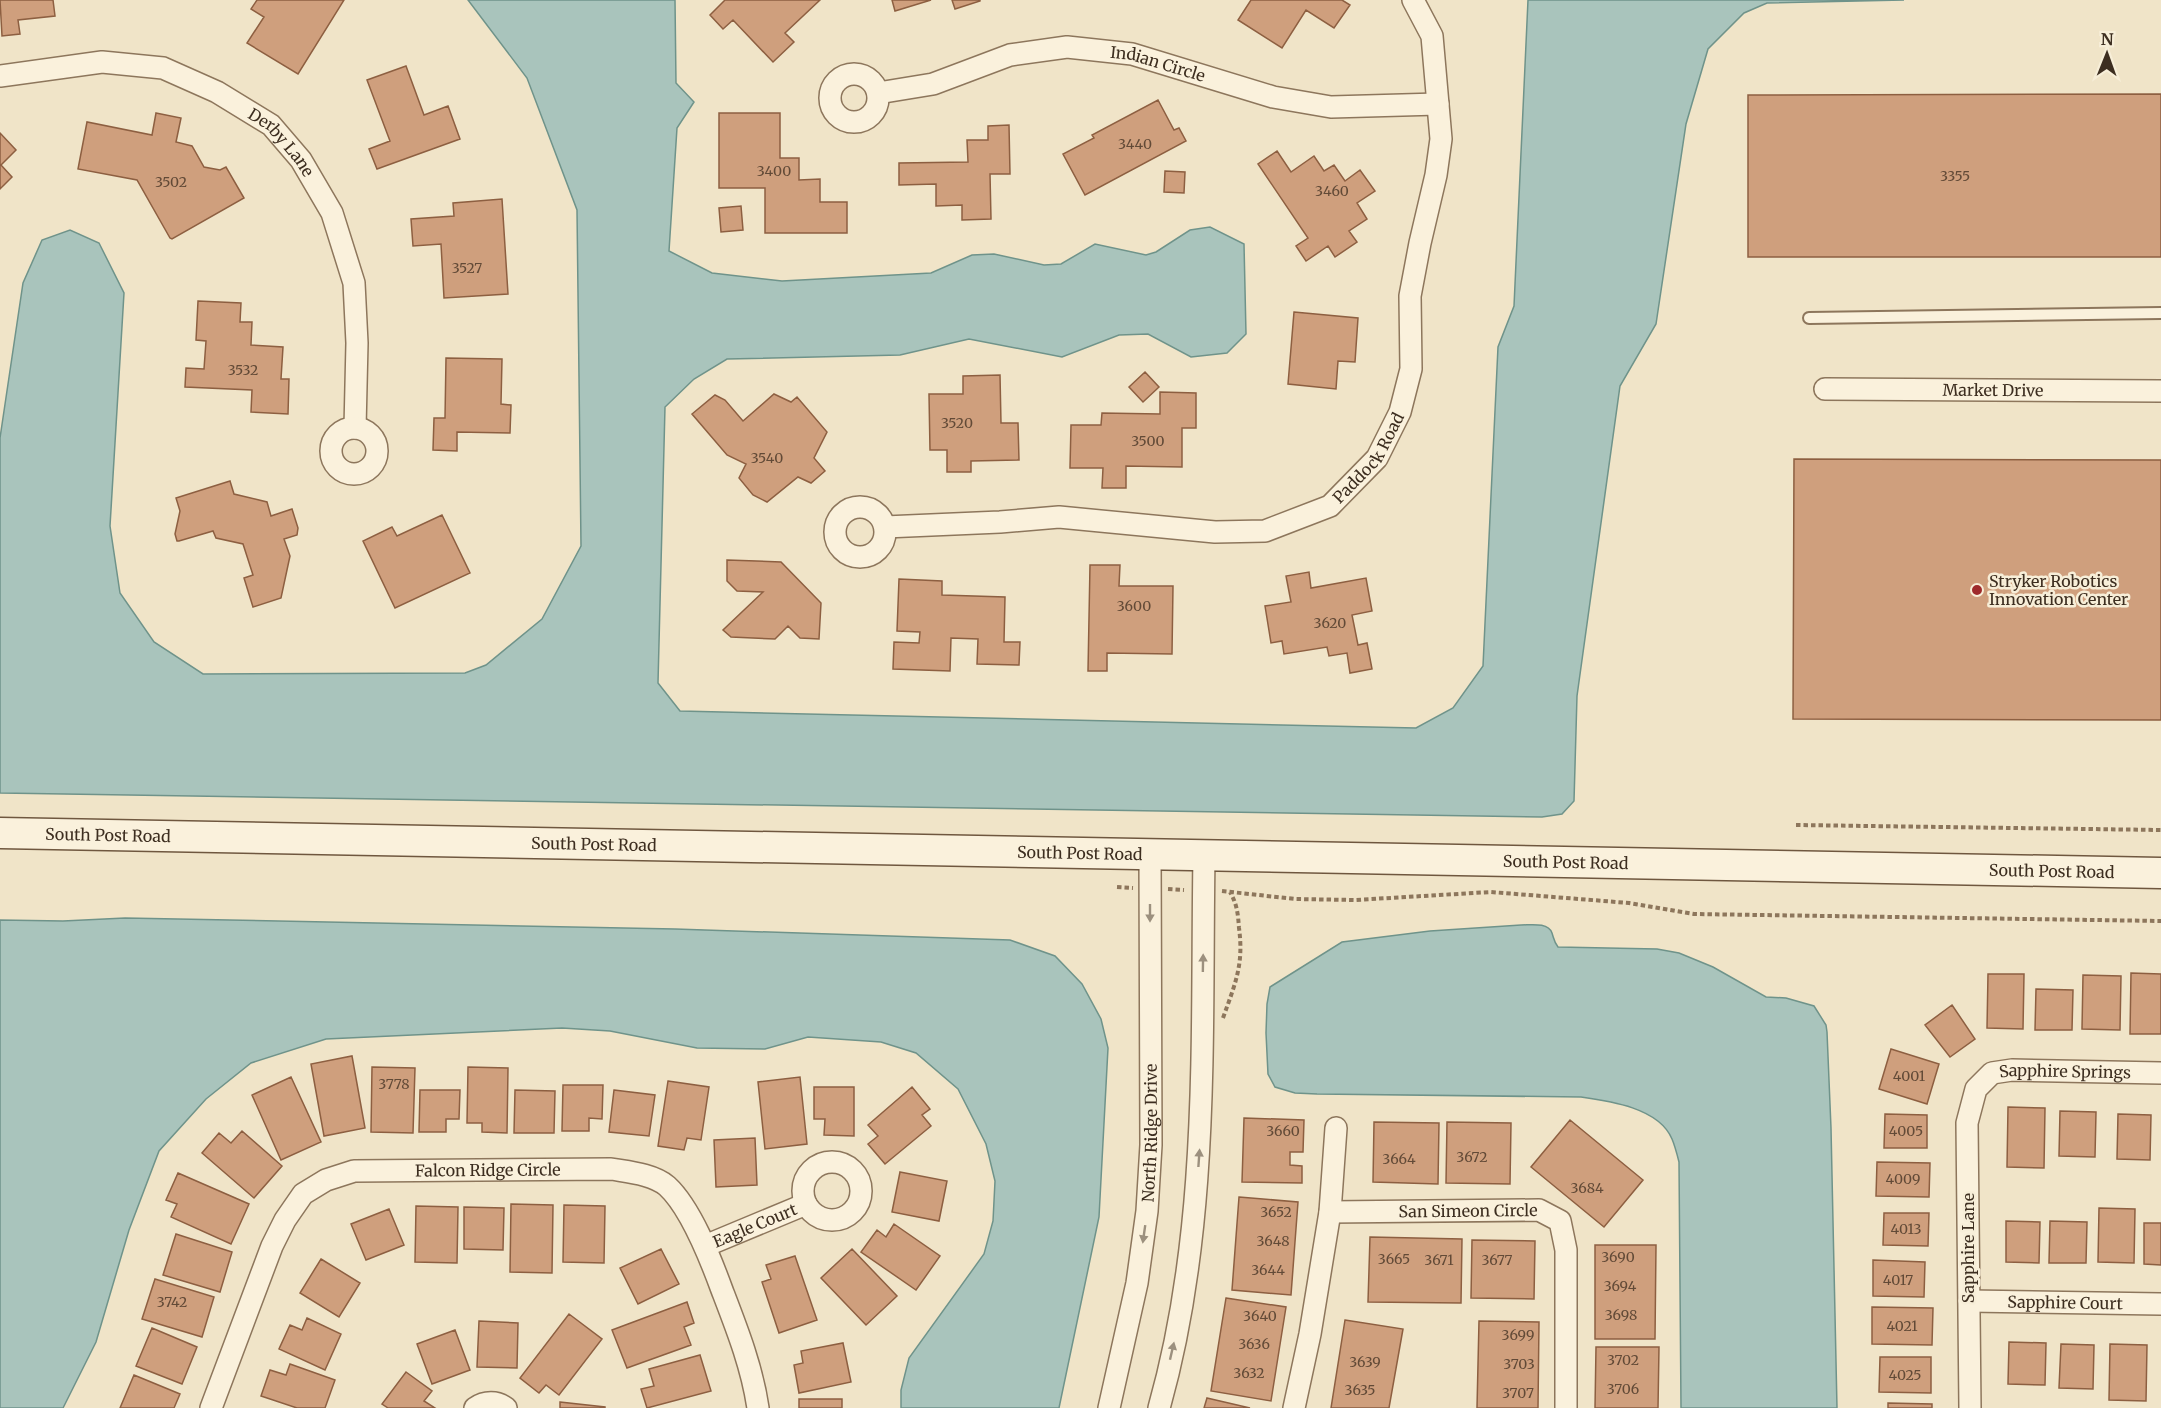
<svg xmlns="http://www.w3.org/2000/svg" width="2161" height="1408" viewBox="0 0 2161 1408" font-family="Merriweather,serif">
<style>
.water{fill:#a9c4bc;stroke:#6f938a;stroke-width:1.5}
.building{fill:#cf9f7d;stroke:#8d5f41;stroke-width:1.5}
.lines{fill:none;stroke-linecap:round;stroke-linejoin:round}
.lane-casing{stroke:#8d765c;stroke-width:14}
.street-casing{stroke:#8d765c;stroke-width:24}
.secondary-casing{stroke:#6f573f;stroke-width:33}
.path{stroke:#8d765c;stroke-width:4;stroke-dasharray:4.5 3;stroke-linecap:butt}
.lane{stroke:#faf1dc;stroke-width:10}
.street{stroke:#faf1dc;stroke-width:21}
.secondary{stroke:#faf1dc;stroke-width:30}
.oneway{fill:#9c907e}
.poi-dot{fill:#9e2a2b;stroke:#f7eed8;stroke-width:2}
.labels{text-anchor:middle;stroke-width:5;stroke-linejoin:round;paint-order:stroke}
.number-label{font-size:14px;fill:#624a37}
.street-label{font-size:16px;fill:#3d2e20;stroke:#f7eed8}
.poi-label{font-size:16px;fill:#3d2e20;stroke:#f7eed8;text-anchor:start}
</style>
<rect width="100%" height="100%" fill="#f0e4c8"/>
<path class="water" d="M468,0H675L676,83L694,102L677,128L669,251L712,273L782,281L931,273L972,255L994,254L1044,265L1061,264L1095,244L1146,255L1156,252L1190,230L1210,227L1244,244L1246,334L1227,353L1191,357L1148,334L1119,335L1062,357L969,339L900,355L727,359L694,379L665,407L658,683L680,711L1416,728L1453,708L1483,666L1498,347L1514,306L1528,0H1904L1767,3L1744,13L1708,49L1686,124L1656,324L1620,386L1577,696L1574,801L1562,814L1542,817L0,793V438L23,283L42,240L70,230L99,243L124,293L110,526L120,593L154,642L203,674L465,673L486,665L542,619L581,546L577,210L527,78Z
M125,918L675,929L1010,940L1055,956L1082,984L1101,1019L1108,1048L1099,1217L1059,1408H901V1390L909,1358L984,1254L993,1221L995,1181L986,1144L958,1089L916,1053L881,1042L808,1037L765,1049L697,1048L610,1031L562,1028L326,1039L251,1063L206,1099L159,1151L129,1230L96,1342L63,1408H0V920L63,921Z
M1521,925C1531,925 1548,922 1552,933C1554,939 1554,942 1558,947L1657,949L1679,953L1713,967L1766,997L1786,998L1814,1006L1826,1025L1827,1032L1831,1128L1837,1408H1681L1679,1162C1677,1154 1675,1146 1672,1139C1659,1108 1610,1101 1581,1097L1317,1094L1295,1093L1275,1087L1268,1074L1266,1033L1267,1004L1270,987L1342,942L1430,931Z"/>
<path class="building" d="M0,0H53L55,16L18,20L20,34L2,36Z
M257,0H344L298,74L247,43L264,17L251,9Z
M725,0H820L785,33L794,42L773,62L733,20L723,29L710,15Z
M892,0H931L895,11Z
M952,0H980V1L955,9Z
M1251,0H1342L1350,5L1334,28L1306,10L1282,48L1238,20Z
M406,66L424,115L448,106L460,139L377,169L369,149L390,141L367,80Z
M2161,94V257H1748V95Z
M1158,100L1174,130L1179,128L1186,141L1085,195L1063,154L1094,138L1092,135Z
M156,113L181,118L176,142L192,146L204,167L220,170L226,167L244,198L172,239L170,238L137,180L78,169L87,122L152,135Z
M719,113H780V158H799V180L820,179V202H847V233H765V188H719Z
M1009,125L1010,174H990L991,219L962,220V205L936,206V184L899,185V163L968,162L967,140H988V126Z
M0,133L16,150L1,165L12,177L0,189Z
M1277,151L1291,172L1314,156L1324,171L1334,165L1345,181L1360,170L1375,191L1357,203L1367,219L1349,231L1357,242L1335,257L1328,246L1306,261L1296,246L1308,238L1258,164Z
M1165,171L1185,172L1184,193L1164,192Z
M502,199L508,294L444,298L441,244L413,246L411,219L454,216L453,203Z
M741,206L743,230L721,232L719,208Z
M198,301L241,303L240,322H252L251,345L283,347L281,379H289L288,414L251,412L252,390L185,387L186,368L204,369L206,341L196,340Z
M1294,312L1358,318L1355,362L1338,361L1336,389L1288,384Z
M446,358L502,359L501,404L511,405L510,433L457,432V451L433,450L434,418H445Z
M1145,372L1159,387L1143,402L1129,387Z
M1000,375L1001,423H1018L1019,460L971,461V472H947V450H930L929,394H963V376Z
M1160,392L1196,393V428H1182V467L1126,466V488H1102L1103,468H1070L1071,425H1101L1102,413L1160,414Z
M774,394L791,402L797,397L827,432L814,458L825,471L811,483L798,477L767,502L753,495L739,478L746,464L727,455L692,414L715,395L725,400L743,421Z
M1794,459L2161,460V720L1793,719Z
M230,481L234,494L267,502L271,516L292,509L298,528L297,535L284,539L290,556L281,598L253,607L244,578L253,575L243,544L216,538L213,531L179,541H177L175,534L180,511L176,498Z
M442,515L470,573L395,608L363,541L392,527L397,536Z
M727,560L781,562L821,603L819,639L800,638L788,626L775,639L731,637L723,630L763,592L737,591L727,581Z
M1090,565H1120L1119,586H1173L1172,654L1107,653V671H1088Z
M1309,572L1311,588L1366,578L1372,611L1352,615L1358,645L1367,643L1372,669L1350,673L1347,653L1329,656L1327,647L1284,654L1282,641L1271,643L1265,606L1291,602L1286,576Z
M899,579L942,581V595L1005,597L1004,642H1020L1019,665L977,664L978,639L951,638L950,671L893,669L894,642L919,643L920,632L897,631Z
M2131,973L2161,974V1034H2130Z
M1988,974H2024L2023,1029L1987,1028Z
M2083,975L2121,976L2120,1030L2082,1029Z
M2036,989L2073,990L2072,1030H2035Z
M1952,1005L1975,1039L1950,1057L1925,1025Z
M1891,1049L1939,1064L1927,1104L1879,1089Z
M352,1056L365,1128L324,1136L311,1064Z
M372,1067L415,1068L413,1133L371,1132Z
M468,1067L508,1068L507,1133L482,1132V1123H467Z
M291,1077L321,1142L281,1160L252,1095Z
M800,1077L807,1144L765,1149L758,1082Z
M668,1081L709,1087L701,1140L687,1138L684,1150L658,1146Z
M563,1085H603L602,1119L589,1118V1131H562Z
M814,1087H854V1136L824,1135L825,1119H814Z
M912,1087L930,1109L922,1115L931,1126L885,1164L868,1144L878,1136L868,1125Z
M420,1090H460L459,1119H446V1132H419Z
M515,1090L555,1091L554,1133H514Z
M614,1090L655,1095L649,1136L609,1132Z
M2008,1107L2045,1108L2044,1168L2007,1167Z
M2060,1111L2096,1112L2095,1157L2059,1156Z
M1885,1114L1927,1115V1148H1884Z
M2118,1114L2151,1115L2150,1160L2117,1159Z
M1244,1118L1304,1120L1303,1152H1290V1165L1302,1166V1183L1242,1182Z
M1570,1120L1643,1180L1604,1227L1531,1167Z
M1374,1122L1439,1123L1438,1184L1373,1182Z
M1447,1122L1511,1123L1510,1184L1446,1183Z
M242,1131L282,1166L254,1198L202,1153L219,1133L231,1143Z
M755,1138L757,1185L716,1187L714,1140Z
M1877,1162L1930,1163L1929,1197L1876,1196Z
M900,1172L947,1181L939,1221L892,1212Z
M178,1173L249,1204L231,1244L171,1217L177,1204L166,1200Z
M1239,1197L1298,1202L1291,1295L1232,1290Z
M511,1204L553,1205L552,1273L510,1272Z
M564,1205L605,1206L604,1263L563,1262Z
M416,1206L458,1207L457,1263L415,1262Z
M464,1207L504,1208L503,1250L464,1249Z
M2099,1208L2135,1209L2134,1263L2098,1262Z
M389,1209L404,1245L366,1260L351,1224Z
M1884,1213H1929L1928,1246L1883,1245Z
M2006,1221L2040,1222L2039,1263L2006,1262Z
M2050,1221L2087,1222L2086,1263H2049Z
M2144,1223H2161V1265L2144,1264Z
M894,1224L940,1256L916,1290L861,1252L877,1230L886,1237Z
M176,1234L232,1252L220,1292L163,1275Z
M1370,1237L1462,1239L1461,1303L1368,1302Z
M1472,1240L1535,1241L1534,1299L1471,1298Z
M1595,1245H1656L1655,1339H1595Z
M661,1249L679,1284L638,1304L620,1268Z
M852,1249L897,1296L866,1325L821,1278Z
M795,1256L817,1320L779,1333L762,1282L771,1279L766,1265Z
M321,1259L360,1283L339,1317L300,1293Z
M1873,1260L1925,1262L1924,1297L1873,1296Z
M155,1279L214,1297L202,1337L142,1319Z
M1226,1298L1286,1307L1271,1401L1211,1391Z
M687,1302L694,1323L684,1327L691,1345L627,1368L612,1330Z
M1872,1307L1933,1308L1932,1345L1872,1344Z
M569,1314L602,1339L559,1395L546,1385L539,1393L520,1378Z
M307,1318L341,1334L325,1370L279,1349L290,1325L302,1330Z
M1345,1320L1403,1329L1389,1408H1331Z
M479,1321L518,1323L517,1368L477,1367Z
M1479,1321L1539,1322L1538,1408H1477Z
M152,1328L197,1347L182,1384L136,1366Z
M455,1330L470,1370L432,1384L417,1344Z
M2009,1342L2046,1343L2045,1385L2008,1384Z
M843,1343L851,1382L799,1393L794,1365L803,1363L801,1351Z
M2061,1344L2094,1345L2093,1389L2059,1388Z
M2110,1344L2147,1345L2146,1401L2109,1400Z
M1596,1347H1659L1658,1408H1595Z
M700,1355L711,1391L647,1408L641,1389L654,1386L649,1369Z
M1880,1357H1931V1393L1879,1392Z
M290,1364L335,1380L325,1408H297L261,1396L270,1370L286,1375Z
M406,1372L432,1391L424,1401L435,1408H388L382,1404Z
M134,1375L180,1394L174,1408H120Z
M1207,1398L1250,1408H1204Z
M799,1399H842V1408H799Z
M560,1402L605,1407V1408H560Z
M1888,1403L1932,1404V1408H1888Z"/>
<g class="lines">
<g class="lane-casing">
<path id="lane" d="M1809,318L2161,313"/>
</g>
<g class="street-casing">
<g id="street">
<circle cx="854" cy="98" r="24"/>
<path id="s1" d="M0,76L102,62L163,68L217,92L271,125L301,160L332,213L354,283L357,343L355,428"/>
<path id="s2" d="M878,93L933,84L1010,55L1067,47L1132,54L1273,97L1331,107L1438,104"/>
<path id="s3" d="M1825,389L2161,391"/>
<circle cx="354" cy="451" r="23"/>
<circle cx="860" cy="532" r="25"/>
<path id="s4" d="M885,527L1000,522L1059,517L1215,532L1265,531L1330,506L1377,458L1400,412L1411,369L1410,296L1420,243L1436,175L1441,139L1432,36L1413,0"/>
<circle cx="832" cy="1191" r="29"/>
<path id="s5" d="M1330,1212L1539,1210L1560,1221L1566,1250V1408"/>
<path id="s6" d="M705,1246L806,1204"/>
<path id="s7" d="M1969,1301L2161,1304"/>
<path id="s8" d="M211,1408L272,1246L285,1220L303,1194L326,1180L354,1171L611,1169C628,1172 653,1174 667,1186C691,1208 711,1260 722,1290C737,1329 752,1367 758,1408"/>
<path d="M475,1408C485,1401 497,1401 506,1408"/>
<path id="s9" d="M1109,1408L1137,1283L1147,1211L1151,1145L1150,854"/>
<path d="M1159,1408C1210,1228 1201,1040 1204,856"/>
<path d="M1294,1408L1310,1334L1330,1212L1336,1128"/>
<path id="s10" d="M1970,1408L1967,1123L1976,1089L1992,1073L2012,1070L2161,1073"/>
</g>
</g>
<g class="secondary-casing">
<g id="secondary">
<path id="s11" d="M0,833L2161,873"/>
</g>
</g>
<path class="path" d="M1796,825L2161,830
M1117,887L1133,888
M1168,889L1184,890
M1222,891L1295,899L1355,900L1491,892L1629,903L1694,914L2161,921
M1223,1018C1235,984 1244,965 1239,928C1238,914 1237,904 1230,892"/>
<use href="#lane" class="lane"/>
<use href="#street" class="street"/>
<use href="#secondary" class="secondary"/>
</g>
<defs><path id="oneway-solid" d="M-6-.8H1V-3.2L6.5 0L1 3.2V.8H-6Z" transform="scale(1.5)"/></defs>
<g class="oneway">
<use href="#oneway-solid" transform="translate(1150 913) rotate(90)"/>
<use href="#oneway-solid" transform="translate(1203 963) rotate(-89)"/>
<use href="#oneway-solid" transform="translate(1199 1158) rotate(-86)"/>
<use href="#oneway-solid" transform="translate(1144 1234) rotate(98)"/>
<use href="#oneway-solid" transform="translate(1172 1351) rotate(-77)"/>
</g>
<circle class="poi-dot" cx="1977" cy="590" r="6"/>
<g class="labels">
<g class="number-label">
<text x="1135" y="149">3440</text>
<text x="774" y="176">3400</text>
<text x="1955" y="181">3355</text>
<text x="171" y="187">3502</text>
<text x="1332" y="196">3460</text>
<text x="467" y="273">3527</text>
<text x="243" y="375">3532</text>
<text x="957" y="428">3520</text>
<text x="1148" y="446">3500</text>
<text x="767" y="463">3540</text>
<text x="1134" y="611">3600</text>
<text x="1330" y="628">3620</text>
<text x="1909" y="1081">4001</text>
<text x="394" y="1089">3778</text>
<text x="1283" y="1136">3660</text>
<text x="1906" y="1136">4005</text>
<text x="1472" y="1162">3672</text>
<text x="1399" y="1164">3664</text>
<text x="1903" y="1184">4009</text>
<text x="1587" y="1193">3684</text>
<text x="1276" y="1217">3652</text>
<text x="1906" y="1234">4013</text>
<text x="1273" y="1246">3648</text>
<text x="1618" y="1262">3690</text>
<text x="1394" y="1264">3665</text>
<text x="1439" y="1265">3671</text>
<text x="1497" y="1265">3677</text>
<text x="1268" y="1275">3644</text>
<text x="1898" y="1285">4017</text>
<text x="1620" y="1291">3694</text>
<text x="172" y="1307">3742</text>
<text x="1621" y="1320">3698</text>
<text x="1260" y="1321">3640</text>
<text x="1902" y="1331">4021</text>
<text x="1518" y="1340">3699</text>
<text x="1254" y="1349">3636</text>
<text x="1623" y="1365">3702</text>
<text x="1365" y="1367">3639</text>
<text x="1519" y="1369">3703</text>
<text x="1249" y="1378">3632</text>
<text x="1905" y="1380">4025</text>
<text x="1623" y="1394">3706</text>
<text x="1360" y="1395">3635</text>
<text x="1518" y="1398">3707</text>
</g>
<g class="street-label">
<text dy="6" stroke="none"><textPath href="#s2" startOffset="288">Indian Circle</textPath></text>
<text dy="6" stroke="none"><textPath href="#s1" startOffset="306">Derby Lane</textPath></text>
<text dy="6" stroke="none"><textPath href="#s3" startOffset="168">Market Drive</textPath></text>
<text dy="6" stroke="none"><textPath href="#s4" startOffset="513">Paddock Road</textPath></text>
<text dy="6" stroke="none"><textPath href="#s11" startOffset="108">South Post Road</textPath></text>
<text dy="6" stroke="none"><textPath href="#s11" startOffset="594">South Post Road</textPath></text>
<text dy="6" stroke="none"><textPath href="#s11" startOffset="1080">South Post Road</textPath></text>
<text dy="6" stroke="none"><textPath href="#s11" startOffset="1566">South Post Road</textPath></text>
<text dy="6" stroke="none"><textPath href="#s11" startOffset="2052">South Post Road</textPath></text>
<text dy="6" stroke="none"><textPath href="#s10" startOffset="416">Sapphire Springs</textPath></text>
<text dy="6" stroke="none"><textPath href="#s9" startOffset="279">North Ridge Drive</textPath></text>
<text dy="6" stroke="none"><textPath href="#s8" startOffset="424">Falcon Ridge Circle</textPath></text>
<text dy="6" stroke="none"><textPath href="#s5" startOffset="138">San Simeon Circle</textPath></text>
<text dy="6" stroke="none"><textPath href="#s6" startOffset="54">Eagle Court</textPath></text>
<text transform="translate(1968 1248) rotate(-90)" y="6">Sapphire Lane</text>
<text dy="6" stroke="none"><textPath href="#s7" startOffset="96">Sapphire Court</textPath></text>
</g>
<g class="poi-label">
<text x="1989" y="587">Stryker Robotics<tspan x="1989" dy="18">Innovation Center</tspan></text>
</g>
</g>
<g transform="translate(2107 54) rotate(1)" stroke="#f7eed8" stroke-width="4.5" paint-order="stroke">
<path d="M0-4.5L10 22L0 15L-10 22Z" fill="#3d2e20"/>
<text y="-9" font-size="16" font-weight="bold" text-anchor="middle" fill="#3d2e20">N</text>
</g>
</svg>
